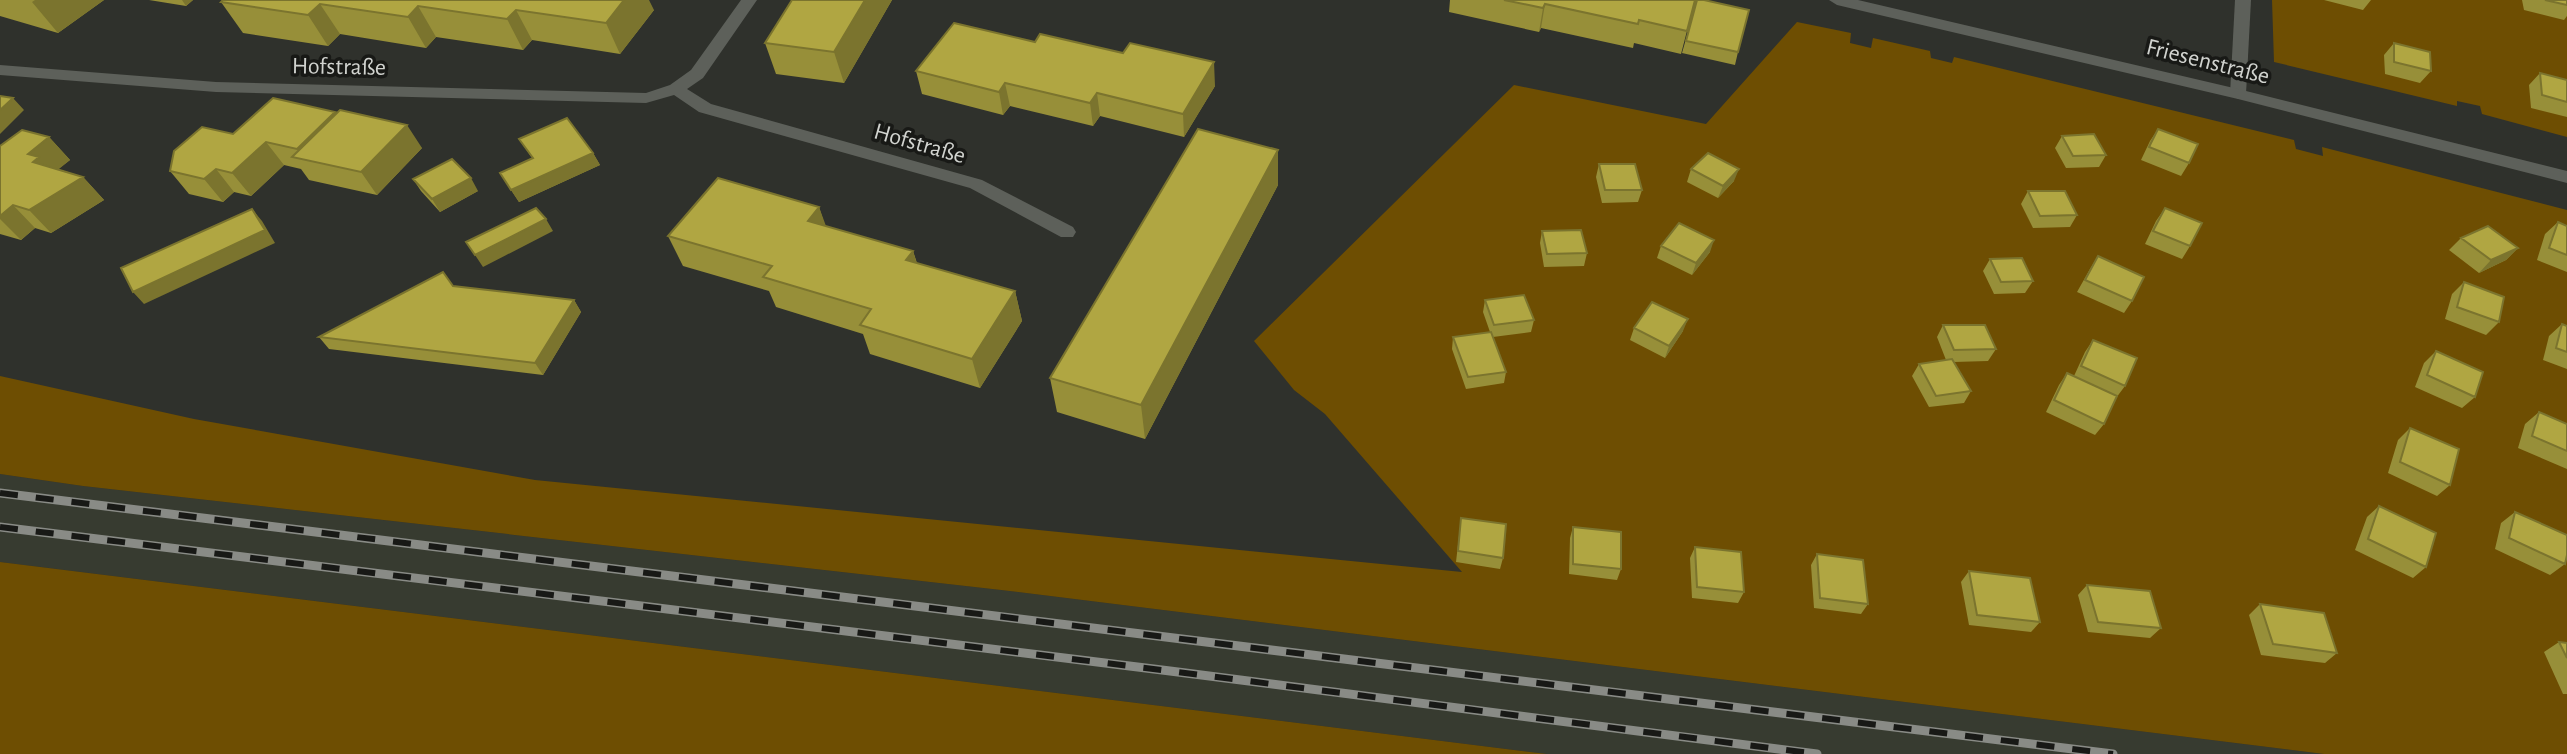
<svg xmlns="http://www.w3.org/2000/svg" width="2567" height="754" viewBox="0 0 2567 754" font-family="'Alegreya Sans',sans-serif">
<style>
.built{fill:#373b30}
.green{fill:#6e4e02}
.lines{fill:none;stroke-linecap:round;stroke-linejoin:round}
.service{fill:#5d605a;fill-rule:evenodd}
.minor{fill:#5d605a;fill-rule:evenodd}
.tertiary{fill:#5d605a;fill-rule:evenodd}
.rail-casing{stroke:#898b86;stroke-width:9}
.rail{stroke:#181916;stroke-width:6;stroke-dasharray:18;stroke-linecap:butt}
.wall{fill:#978f39}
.shaded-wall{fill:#7b742e}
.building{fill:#b0a642;stroke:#7b742e;stroke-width:2}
.labels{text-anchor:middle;stroke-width:7;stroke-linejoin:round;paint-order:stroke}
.street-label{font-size:24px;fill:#d1d3cf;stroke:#181916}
</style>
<rect width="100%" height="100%" fill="#2f312c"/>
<path class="built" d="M0,474L83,486L1001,590L2324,754H1547L0,562Z"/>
<path class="green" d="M2272,0H2567V137L2482,114L2480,106L2457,101V106L2274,62Z
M1797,22L1851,33L1850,43L1871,48L1873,38L1930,51L1931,58L1952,63L1954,57L2294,140L2296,149L2323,156L2322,147L2567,210V754H2324L1001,590L83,486L0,474V376L194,419L535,480L1462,572L1325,414L1294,390L1254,341L1514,85L1706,124Z
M0,562L1547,754H0Z"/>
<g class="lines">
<path class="service" d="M2235,0H2251L2246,94L2238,99L2230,94Z"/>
<path class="minor" d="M741,0H757L703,78L687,89L711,104L982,180L1073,227L1076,232L1073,237H1061L970,188L699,112L674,95L646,103L216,92L0,75V65L216,82L646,93L670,85L691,70Z"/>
<path class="tertiary" d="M1829,0H1858L2238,89L2567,171V183L2238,99L1837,5Z"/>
<g class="rail-casing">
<path id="rail" d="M0,493L2113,754
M0,527L1170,671L1817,754"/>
</g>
<use href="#rail" class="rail"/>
</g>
<path class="wall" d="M0,0H104L58,33L0,16Z
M149,0H193L186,6Z
M792,0H892L844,83L776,74L765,43Z
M1450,0H1695L1681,54L1634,43L1633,48L1541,28L1539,32L1449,12Z
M1697,0L1738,52L1735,65L1682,53Z
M2324,0H2371L2363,10Z
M2522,0H2567V16L2564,20L2524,10Z
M221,2L654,10L620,54L532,40L523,50L436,37L426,48L340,34L328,46L243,33Z
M2394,43L2431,71L2420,83L2385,74L2384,55Z
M916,71L1215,86L1184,137L1100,116L1093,126L1010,106L1003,115L922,94Z
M2540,73L2567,80V117L2531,108L2529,85Z
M336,114L422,148L377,195L309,180L301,169L284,165L251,196L234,192L223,202L189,194L170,171L233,134Z
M2158,129L2189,163L2181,176L2141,160L2150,141Z
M2062,136L2106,155L2099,167L2066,168L2055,148Z
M49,137L70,160L58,169L83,177L104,200L51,233L35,228L21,240L0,234V146Z
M519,139L593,153L600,165L519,202L500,173L532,158Z
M1278,150V185L1145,439L1057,412L1050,378Z
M1599,164L1642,190L1638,202L1602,203L1596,177Z
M1691,169L1734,181L1718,198L1687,182Z
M413,179L478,191L440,212L421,191Z
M2028,191L2077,215L2070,227L2033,228L2021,204Z
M819,207L825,226L913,251L917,263L1015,291L1022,321L980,388L870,354L863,334L776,307L769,291L683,266L668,236Z
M2165,208L2190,246L2182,259L2145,244L2156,221Z
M2558,222L2567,226V272L2537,260L2545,234Z
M1542,231L1587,253L1584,266L1544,267L1540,243Z
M2461,238L2518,248L2506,260L2479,273L2449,250Z
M1661,246L1710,252L1692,275L1657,258Z
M2098,256L2132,301L2124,313L2077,292L2090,269Z
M1990,259L2033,281L2025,293L1994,294L1983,271Z
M2464,282L2499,322L2486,335L2445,319L2452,294Z
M453,286L574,300L581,312L543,375L329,349L319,337Z
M1485,300L1534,320L1531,332L1493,337L1506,372L1504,383L1466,389L1452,349L1453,337L1490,332L1483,312Z
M2562,324L2567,326V369L2543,360L2549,336Z
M1943,325L1996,349L1988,361L1954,362L1971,391L1964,403L1929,407L1912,376L1919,364L1946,360L1937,337Z
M1634,328L1683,331L1665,358L1630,340Z
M2093,340L2125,386L2116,398L2104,424L2095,435L2046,412L2059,385L2067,373L2074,376L2085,352Z
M2436,351L2475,397L2462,408L2415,387L2424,363Z
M2539,412L2567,424V469L2518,448L2525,424Z
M2410,428L2450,485L2437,496L2388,473L2398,440Z
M2379,506L2426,567L2413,578L2355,550L2367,517Z
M2515,512L2565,564L2550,575L2495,549L2501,523Z
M1461,518L1503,558L1500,569L1456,562Z
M1573,527L1621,569L1617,580L1569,574L1570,538Z
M1695,547L1744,592L1738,603L1692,598L1690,558Z
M1817,554L1868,604L1861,614L1814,608L1811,565Z
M1969,571L2040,622L2031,632L1969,625L1961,582Z
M2087,585L2161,628L2150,638L2088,632L2078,595Z
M2260,604L2337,653L2325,663L2261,655L2249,615Z
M2559,642L2567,643V694H2563L2544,652Z"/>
<path class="shaded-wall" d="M35,0H104L58,33L32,2Z
M182,0H193L186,6Z
M624,0H649L654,10L620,54L606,23Z
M865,0H892L844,83L834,52Z
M320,4L340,34L328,46L308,15Z
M1545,4L1541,28L1539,32L1543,8Z
M418,6L436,37L426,48L408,17Z
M516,10L532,40L523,50L507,19Z
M1214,62L1215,86L1184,137L1183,114Z
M1005,83L1010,106L1003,115L999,92Z
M1097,93L1100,116L1093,126L1090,103Z
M13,98L24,110L0,134V110Z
M335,112L351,136L305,160L297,149Z
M407,125L422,148L377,195L361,172Z
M49,137L70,160L54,173L33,162L28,154Z
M266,142L284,165L251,196L232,173Z
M1278,150V185L1145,439L1141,405Z
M593,153L600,165L519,202L511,190Z
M216,169L234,192L223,202L204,179Z
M1739,169L1734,181L1718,198L1723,186Z
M83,177L104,200L51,233L29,210Z
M471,178L478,191L440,212L432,199Z
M13,205L35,228L21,240L0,219V216Z
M819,207L830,237L808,221Z
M252,209L262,221L275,243L144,304L133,292Z
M546,219L553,231L483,267L475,255Z
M1714,240L1710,252L1692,275L1696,263Z
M2518,248L2506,260L2479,273L2491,260Z
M913,251L922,281L906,260Z
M1015,291L1022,321L980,388L972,359Z
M574,300L581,312L543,375L535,363Z
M1688,319L1683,331L1665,358L1669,346Z"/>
<path class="building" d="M223,0H624L606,23L516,10L507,19L418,6L408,17L320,4L308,15L221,2Z
M792,0H865L834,52L765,43Z
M1504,0H1695L1687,31L1639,20L1638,24L1545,4L1543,8Z
M1697,0H1704L1749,10L1738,52L1686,41Z
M2545,0H2567V5Z
M954,23L1035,42L1040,34L1123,53L1130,43L1214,62L1183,114L1097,93L1090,103L1005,83L999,92L916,71Z
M2394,43L2430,52L2431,71L2394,62Z
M2540,73L2567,80V102L2542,95Z
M0,96L13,98L0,110Z
M273,98L335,112L297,149L266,142L232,173L216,169L204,179L170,171L174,151L202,127L233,134Z
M340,110L407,125L361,172L292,157Z
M567,118L593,153L511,190L500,173L533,158L519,139Z
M1198,129L1278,150L1141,405L1050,378Z
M2158,129L2198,144L2189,163L2149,147Z
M22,130L49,137L28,154L39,157L33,162L83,177L29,210L13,205L0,216V146Z
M2094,134L2106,155L2073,156L2062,136Z
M1708,153L1739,169L1723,186L1691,169Z
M452,159L471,178L432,199L413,179Z
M1599,164H1635L1642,190H1605Z
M718,178L819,207L808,221L913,251L906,260L1015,291L972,359L860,325L871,309L763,277L772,266L668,236Z
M2028,191H2065L2077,215L2040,216Z
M536,208L546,219L475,255L466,242Z
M2165,208L2202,223L2190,246L2153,231Z
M252,209L265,230L133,292L121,268Z
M2558,222L2567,226V255L2549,248Z
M1679,223L1714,240L1696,263L1661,246Z
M2488,226L2518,248L2491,260L2461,238Z
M1581,230L1587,253L1547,254L1542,231Z
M2098,256L2144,277L2132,301L2085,280Z
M2022,258L2033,281L2001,282L1990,259Z
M443,272L453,286L574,300L535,363L319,337Z
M2464,282L2504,297L2499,322L2457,307Z
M1524,295L1534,320L1494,325L1485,300Z
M1652,302L1688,319L1669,346L1634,328Z
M2562,324L2567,326V352L2556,348Z
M1943,325H1985L1996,349L1954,350Z
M1491,332L1506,372L1468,377L1453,337Z
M2093,340L2137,358L2125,386L2081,366Z
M2436,351L2483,372L2475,397L2427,375Z
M1952,359L1971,391L1936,396L1919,364Z
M2067,373L2117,396L2104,424L2054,400Z
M2539,412L2567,424V451L2532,436Z
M2410,428L2459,449L2450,485L2400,462Z
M2379,506L2436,533L2426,567L2368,539Z
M2515,512L2567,535V555L2565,564L2509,538Z
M1461,518L1506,524L1503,558L1458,551Z
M1573,527L1621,532V569L1573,564Z
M1695,547L1741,552L1744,592L1697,587Z
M1817,554L1863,560L1868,604L1820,598Z
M1969,571L2030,578L2040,622L1977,615Z
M2087,585L2150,591L2161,628L2098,622Z
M2260,604L2324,613L2337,653L2273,644Z
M2559,642L2567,643V658Z"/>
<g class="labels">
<g class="street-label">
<text transform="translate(2208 61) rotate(14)" y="8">Friesenstraße</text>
<text transform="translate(339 66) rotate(1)" y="8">Hofstraße</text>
<text transform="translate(920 143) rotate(16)" y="8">Hofstraße</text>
</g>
</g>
</svg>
